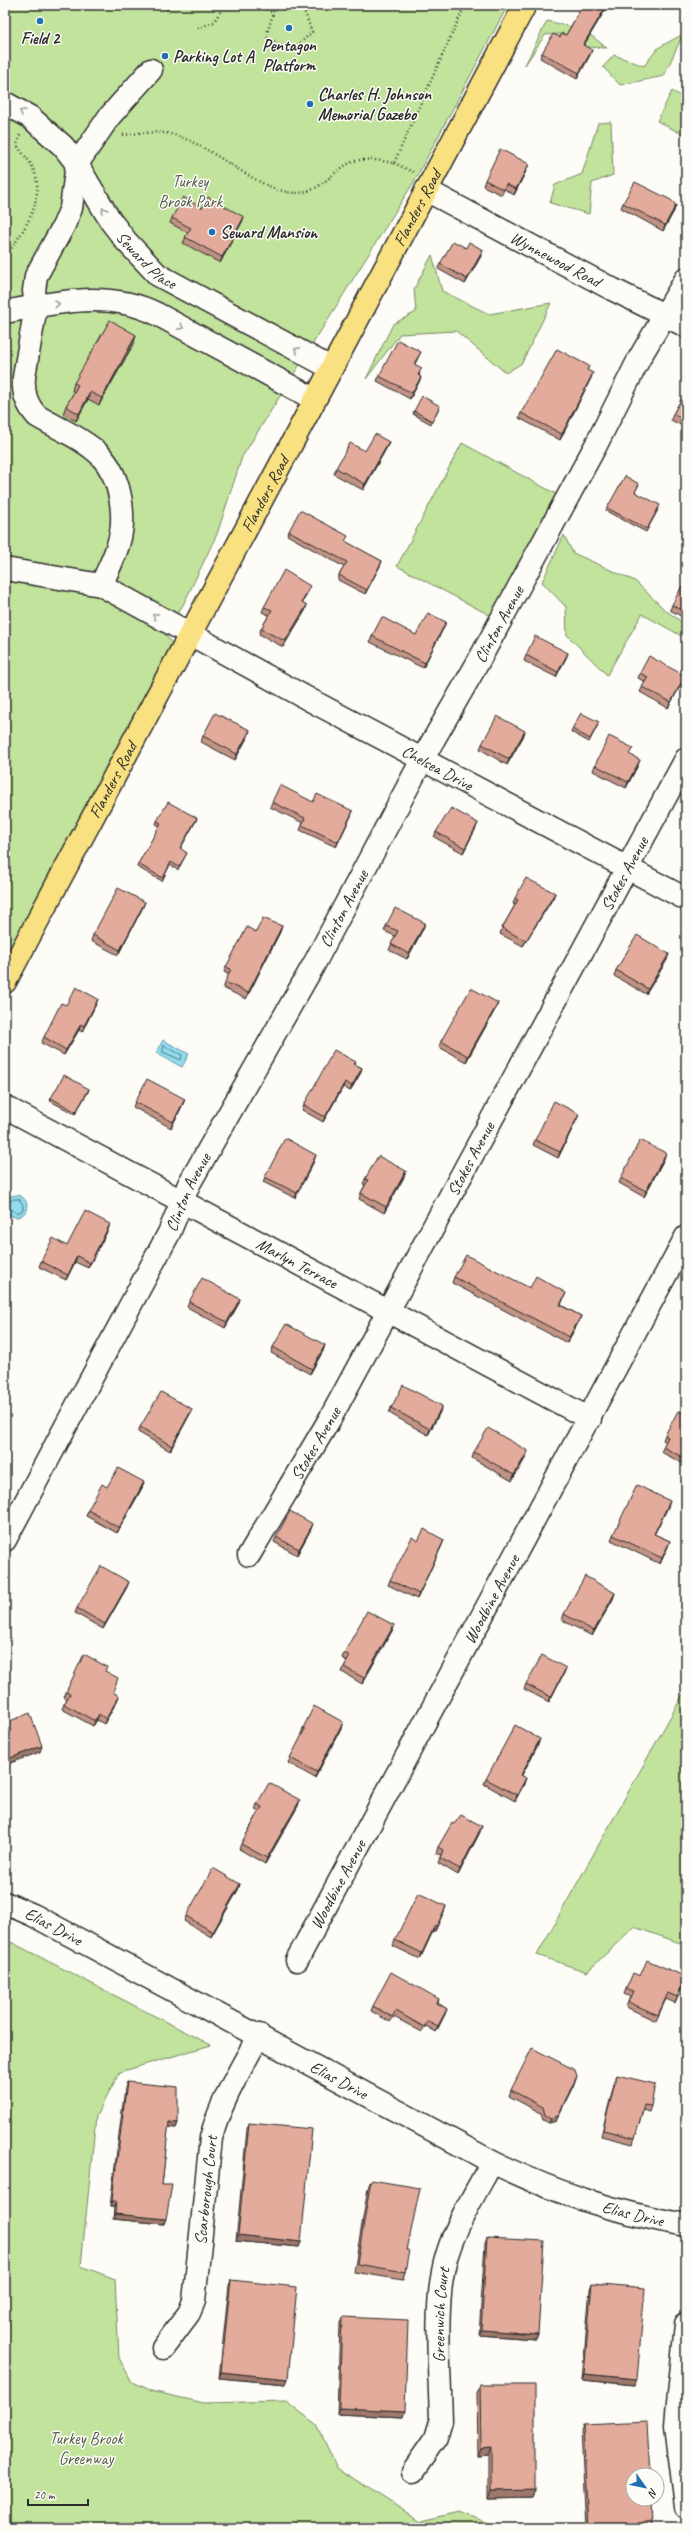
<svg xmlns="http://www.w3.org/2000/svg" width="691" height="2533" viewBox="0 0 691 2533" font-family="Caveat,sans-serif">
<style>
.green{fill:#c1e39c;stroke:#768764}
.water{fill:#90dcf0;stroke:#6895a1}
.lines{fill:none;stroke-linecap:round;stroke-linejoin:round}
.shore{stroke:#53727a;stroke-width:1}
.minor-casing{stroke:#2b2b2b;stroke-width:25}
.major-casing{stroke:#2b2b2b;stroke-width:25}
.path{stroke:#2b2b2b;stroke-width:2.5;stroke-dasharray:1 3;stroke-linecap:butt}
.minor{stroke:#fdfcf7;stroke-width:22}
.major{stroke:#f9e181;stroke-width:22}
.wall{fill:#c39385;stroke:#2b2b2b}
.shaded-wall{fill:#9f786c;stroke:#2b2b2b}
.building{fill:#e3ab9b;stroke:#2b2b2b}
.oneway{stroke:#9e9e9b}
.poi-dot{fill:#1f6fb2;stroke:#fdfcf7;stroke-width:1.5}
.labels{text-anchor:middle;stroke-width:3;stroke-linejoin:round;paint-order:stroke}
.poi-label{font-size:17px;font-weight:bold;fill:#2b2b2b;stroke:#fdfcf7;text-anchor:start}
.park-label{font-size:17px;fill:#505947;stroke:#fdfcf7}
.street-label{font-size:17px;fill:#2b2b2b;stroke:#fdfcf7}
</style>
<rect width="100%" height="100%" fill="#fdfcf7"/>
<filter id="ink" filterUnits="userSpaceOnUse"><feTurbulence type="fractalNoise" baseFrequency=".025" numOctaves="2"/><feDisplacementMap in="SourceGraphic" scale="8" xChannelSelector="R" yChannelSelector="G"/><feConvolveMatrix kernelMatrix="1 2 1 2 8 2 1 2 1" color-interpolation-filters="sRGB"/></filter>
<g filter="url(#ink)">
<path class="green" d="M5,5H508L415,180L242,457L217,534L183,605L164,633L172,643L5,960Z
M547,21L584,30L607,48L587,47L560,34L545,35L525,65Z
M683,34L664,76L620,85L603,67L614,55L644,66L658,48Z
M672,91L686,99V136L657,121Z
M611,122L613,175L592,183L589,214L550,203L555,185L582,174L598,123Z
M432,255L442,291L489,314L551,303L522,363L506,373L456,331L400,334L366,379L393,324L416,312L414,289Z
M462,443L558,495L493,617L397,566Z
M564,535L573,553L635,581L665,610L686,625V640L678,634L642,614L607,675L567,635L566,607L542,582Z
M686,1689V1945L634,1927L587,1972L537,1955Z
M5,1939L211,2045L120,2072L96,2116L81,2266L115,2279L119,2358L132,2382L151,2391L204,2403L286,2401L317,2425L337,2468L420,2521L461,2512L500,2528H5Z"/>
<path class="water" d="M163,1040L189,1054L182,1067L156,1053Z
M5 1206a11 11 0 1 1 22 0a11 11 0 1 1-22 0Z"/>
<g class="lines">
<path class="shore" d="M164,1046L182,1055L181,1060L163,1052Z
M14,1199H19L23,1205V1210L17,1213L6,1206Z"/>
<g class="minor-casing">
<g id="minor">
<path id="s1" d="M5,103L30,117L63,146L77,164L110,220L126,241L158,275L331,368"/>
<path id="s2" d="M426,190L612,289L686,326"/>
<path d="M5,312C55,302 110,290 157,314L314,399"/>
<path id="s3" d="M5,569L101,585L312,701L686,899"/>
<path d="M101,585C107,572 114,559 118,545C127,517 121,477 100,455C84,439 57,428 37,416C26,404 23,393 24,377L36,306L34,291L36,276L64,225L71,208L77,164L109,117L151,70"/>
<path id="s4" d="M5,1107L590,1419"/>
<path id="s5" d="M5,1540L169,1233L189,1184L313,966L423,758L477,664L596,445L640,357L686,279"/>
<path id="s6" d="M249,1555L331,1417L686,759"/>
<path id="s7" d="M5,1903L33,1915L492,2162C559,2194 613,2212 686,2225"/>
<path id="s8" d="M297,1960L686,1237"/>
<path d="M686,2324L676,2425L686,2507"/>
<path id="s9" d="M163,2348L189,2313L194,2301L211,2138C221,2100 241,2069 259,2035"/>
<path id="s10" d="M413,2471L436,2438L441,2421C440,2374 433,2299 447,2255C457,2222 476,2192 492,2162"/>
</g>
</g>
<g class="major-casing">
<g id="major">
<path id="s11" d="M5,982L525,5"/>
</g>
</g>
<path class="path" d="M166,5L168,13
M260,5L273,13
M302,5L312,32L292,51L266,37L274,10Z
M305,11L308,5
M198,28L214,22L224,5
M123,135C140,133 157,130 174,135C213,145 259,193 297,193C320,193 333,170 352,162C365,157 381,161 394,163L465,5
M394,163L413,172
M5,258C21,234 46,202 34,171C31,161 22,154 17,145L20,135"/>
<use href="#minor" class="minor"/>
<use href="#major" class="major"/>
</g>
<path class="wall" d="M580,5H608L584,45L590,55L577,79L540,58L542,53L560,37L566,35L581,8Z
M527,169L514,195L504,189L502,195L483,186L485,180Z
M623,203L676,205L674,211L663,231L621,208Z
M202,208L244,217L242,222L220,263L183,243L188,233L170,223L172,218Z
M466,248L483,250L481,256L465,284L438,269L440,264Z
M134,343L99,405L88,399L76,421L63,414L66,406L74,392L72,391L74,383Z
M421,352L415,364L420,374L419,375L421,377L419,382L410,399L377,381L379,376Z
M589,366L587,370L591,378L560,440L519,418L521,413Z
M686,391V428L671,420L673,414Z
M440,406L431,424L413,414L414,411Z
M389,442L387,447L363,490L334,474L336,468L365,451Z
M639,484L635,492L659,508L646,532L606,511L607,508Z
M289,531L346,542L382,561L380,566L365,594L338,580L339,575L344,567L287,535Z
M686,581V619L670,610L672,605Z
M310,586L308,591L302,603L305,611L283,647L259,634L261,629L269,615L262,612L264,607Z
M444,627L423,668L370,642L372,636L416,635Z
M568,653L566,658L556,677L524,661L526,655Z
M640,673L685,676L683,681L668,708L640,692L645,682L638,678Z
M598,725L589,742L571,732L572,729Z
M525,731L523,737L507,765L480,749L482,744Z
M203,736H248L235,760L201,742Z
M630,755L638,765L626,788L593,771L595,765Z
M272,802L351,816L336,847L300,830L303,823L270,807Z
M197,818L180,849L187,853L178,870L170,865L162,881L137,867L138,864L160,826L156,824L157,821Z
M476,828L463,853L434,837L436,832Z
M686,849V859L683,857Z
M555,893L553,898L523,946L500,934L502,928L515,905L513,904L515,898Z
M143,907L118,955L91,941L93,935Z
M425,923L423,929L407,959L389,950L395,936L384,931L386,926Z
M282,926L280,932L246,999L223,988L229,975L224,972L226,967L256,932Z
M667,960L646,994L614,976L616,970Z
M98,999L96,1004L82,1032L79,1030L64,1055L41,1043L44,1037L66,1005Z
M498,1003L496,1008L466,1062L439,1047L441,1041Z
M356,1062L355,1064L362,1068L360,1074L350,1091L343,1087L323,1122L302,1110L304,1105Z
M89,1089L75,1114L50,1101L51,1098Z
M185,1099L183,1104L171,1128L133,1107L135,1102Z
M579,1114L577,1119L558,1158L533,1145L535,1140Z
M664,1159L644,1197L619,1183L621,1178Z
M314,1161L295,1198L263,1182L265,1177Z
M406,1171L404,1177L384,1213L359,1199L361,1193L365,1185L363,1184L365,1179Z
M108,1230L88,1268L75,1262L66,1280L39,1267L41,1261L67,1246Z
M454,1277L566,1293L561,1305L581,1316L579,1321L567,1343L452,1283Z
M240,1299L238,1305L225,1328L187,1307L189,1302Z
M325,1345L323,1351L310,1374L271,1353L273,1347Z
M391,1408L440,1412L428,1435L389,1413Z
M190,1414L170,1451L138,1432L140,1427Z
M686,1415V1456L682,1463L661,1452L666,1442L663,1440L665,1435Z
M474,1452L526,1457L512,1481L472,1458Z
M144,1482L142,1488L117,1533L86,1516L88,1510L107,1487Z
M668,1507L654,1534L670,1541L660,1564L611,1540L613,1535Z
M311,1529L297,1555L274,1542L276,1537Z
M418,1541L442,1545L417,1599L388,1585L390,1580Z
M127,1587L103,1629L75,1613L77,1608Z
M615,1593L613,1599L592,1636L562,1620L564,1614Z
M394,1625L392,1631L362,1684L342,1672L344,1667L347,1661L342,1658L344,1653Z
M566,1668L564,1673L549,1702L524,1689L526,1684Z
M105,1671L113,1692L119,1696L117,1701L104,1724L97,1720L93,1726L62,1709L64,1704L67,1699L64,1697L66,1692Z
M303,1728H341L315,1778L288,1763L290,1758L303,1735L301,1734Z
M538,1745L522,1775L524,1784L515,1801L484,1784L486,1779Z
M257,1804L298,1806L265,1864L239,1849L241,1844L259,1812L255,1810Z
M454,1824L480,1832L458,1875L438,1863L441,1855L436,1853L438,1847Z
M240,1884L238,1890L211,1937L184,1921L186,1916Z
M446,1906L435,1931H433L420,1959L393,1946L395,1940Z
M640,1976L686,1977L675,2003L666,1999L656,2021L626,2007L630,1997L624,1994L626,1989Z
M439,1999L438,2003L447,2009L445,2014L436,2032L426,2026L422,2032L394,2017L390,2022L371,2011L373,2006Z
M617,2075L651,2106L649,2112L643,2110L633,2144L601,2136L615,2080Z
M127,2082L178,2123L176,2128L168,2127L162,2185L164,2224L113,2219L114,2207H110L112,2189L125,2088Z
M575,2082L556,2121L549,2123L543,2120L541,2113L509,2096L511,2090Z
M249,2123L301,2242L299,2247L236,2241L247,2129Z
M371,2180L407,2250L405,2272L403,2280L354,2272L368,2188Z
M487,2238L538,2334L536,2339L479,2335L485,2243Z
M231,2280L286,2384L219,2378L229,2285Z
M592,2283L635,2385L582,2380L590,2289Z
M342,2317L403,2417L337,2414L340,2323Z
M480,2385L535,2490L532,2498L488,2499V2454L478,2455L477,2393Z
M583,2425L652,2528H586L581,2431Z"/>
<path class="shaded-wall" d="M607,5H608L581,50L583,45Z
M592,50L590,55L577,79L579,73Z
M529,164L527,169L514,195L516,189Z
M676,205L674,211L663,231L665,225Z
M244,217L242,222L220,263L222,257Z
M483,250L481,256L465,284L467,279Z
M136,335L134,343L99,405L102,398Z
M593,373L591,378L560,440L562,434Z
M421,377L419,382L410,399L412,393Z
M90,392L88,399L76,421L79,414Z
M389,442L387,447L363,490L365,484Z
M382,561L380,566L365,594L367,590Z
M310,586L308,591L300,608L302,602Z
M307,605L305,611L283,647L285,641Z
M446,622L444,627L423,668L425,663Z
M568,653L566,658L556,677L558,672Z
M685,676L683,681L668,708L671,702Z
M250,730L248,736L235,760L237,754Z
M525,731L523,737L507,765L509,759Z
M640,760L638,765L626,788L628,782Z
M353,811L351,816L336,847L338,842Z
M197,818L196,821L179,851L180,848Z
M478,823L476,828L463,853L465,848Z
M555,893L553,898L523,946L526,941Z
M145,902L143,907L118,955L120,950Z
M425,923L423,929L407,959L409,954Z
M282,926L280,932L246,999L248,993Z
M669,954L667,960L646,994L648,989Z
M98,999L96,1004L82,1032L84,1026Z
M498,1003L496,1008L466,1062L468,1056Z
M81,1024L79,1030L64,1055L66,1050Z
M362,1068L360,1074L350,1091L352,1086Z
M345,1082L343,1087L323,1122L325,1117Z
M89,1089L88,1092L75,1114L76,1112Z
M185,1099L183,1104L171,1128L173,1122Z
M579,1114L577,1119L558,1158L560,1152Z
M666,1153L664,1159L644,1197L646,1191Z
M316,1155L314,1161L295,1198L297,1193Z
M406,1171L404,1177L384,1213L386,1207Z
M110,1224L108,1230L88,1268L90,1263Z
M77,1256L75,1262L66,1280L68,1275Z
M240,1299L238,1305L225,1328L227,1322Z
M581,1316L579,1321L567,1343L569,1337Z
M325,1345L323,1351L310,1374L312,1369Z
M442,1406L440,1412L428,1435L430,1429Z
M192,1409L190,1414L170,1451L172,1446Z
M528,1451L526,1457L512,1481L514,1475Z
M686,1454V1456L682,1463L684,1458Z
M144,1482L142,1488L117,1533L119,1528Z
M670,1501L668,1507L652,1539L654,1534Z
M313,1524L311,1529L297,1555L299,1549Z
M444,1540L442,1545L417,1599L419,1594Z
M670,1541L668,1547L660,1564L662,1558Z
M129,1582L127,1587L103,1629L105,1624Z
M615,1593L613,1599L592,1636L594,1631Z
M394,1625L392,1631L362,1684L364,1678Z
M566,1668L564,1673L549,1702L551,1697Z
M119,1696L117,1701L104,1724L106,1719Z
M99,1714L97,1720L93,1726L95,1721Z
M343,1722L341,1728L315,1778L317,1772Z
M540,1739L538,1745L519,1780L521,1775Z
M42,1746L40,1752L5,1765V1760Z
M526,1778L524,1784L515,1801L517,1795Z
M300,1800L298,1806L265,1864L267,1858Z
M482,1826L480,1832L458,1875L460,1869Z
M240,1884L238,1890L211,1937L213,1932Z
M446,1906L444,1912L435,1931L437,1926Z
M435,1925L433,1931L420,1959L422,1953Z
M447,2009L445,2014L436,2032L438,2026Z
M577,2076L575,2082L556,2121L549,2123L551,2118Z
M169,2122L178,2123L176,2128L167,2127Z
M112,2201H116L114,2207H110Z
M115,2214L166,2219L164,2224L113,2219Z
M238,2235L301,2242L299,2247L236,2241Z
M481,2330L538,2334L536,2339L479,2335Z
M221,2372L288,2379L286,2384L219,2378Z
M584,2374L637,2379L635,2385L582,2380Z
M339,2408L405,2411L403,2417L337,2414Z
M491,2446L488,2454L478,2455L481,2447Z
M535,2490L532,2498L488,2499L491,2491Z"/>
<path class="building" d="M583,5H607L583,45L592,50L579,73L542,53L553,34L560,37L562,33L566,35Z
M500,149L529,164L516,189L506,184L504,190L485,180Z
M635,182L671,200L676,205L665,225L623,203Z
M183,197L202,208L208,197L244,217L222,257L185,237L191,228L172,218Z
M453,241L466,248L469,242L483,250L467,279L440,264Z
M110,320L136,335L102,398L90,392L79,414L66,406L78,385L74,383Z
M398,340L421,352L414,364L422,368L418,375L421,377L412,393L379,376Z
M557,349L589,366L587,370L593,373L562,434L521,413Z
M686,391V421L673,414Z
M422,396L440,406L432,421L414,411Z
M375,434L389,442L365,484L336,468L350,443L365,451Z
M625,476L639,484L635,492L660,505L647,529L607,508Z
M300,510L348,536L345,541L382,561L367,590L339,575L347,562L289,531Z
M284,570L310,586L302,602L307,605L285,641L261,629L272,610L264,607Z
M685,580L686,581V612L672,605Z
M428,613L446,622L425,663L372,636L382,617L416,635Z
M535,636L568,653L558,672L526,655Z
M649,656L685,676L671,702L642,687L648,677L640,673Z
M215,713L250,730L237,754L203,736Z
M581,713L599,722L590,739L572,729Z
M497,716L525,731L509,759L482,744Z
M609,736L633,748L629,754L640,760L628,782L595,765Z
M280,785L313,802L317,794L353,811L338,842L302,825L305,818L272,802Z
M168,802L197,818L180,848L187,853L179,867L171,862L163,878L138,864L161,823L157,821Z
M451,808L478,823L465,848L436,832Z
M526,878L555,893L526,941L502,928L518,900L515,898Z
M118,888L145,902L120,950L93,935Z
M395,908L425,923L409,954L391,944L398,931L386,926Z
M263,918L282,926L248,993L225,982L231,969L226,967L247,927L256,932Z
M637,935L669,954L648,989L616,970Z
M76,987L98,999L84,1026L81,1024L66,1050L44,1037L61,1003L66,1005Z
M471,988L498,1003L468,1056L441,1041Z
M334,1050L356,1062L354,1064L362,1068L352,1086L345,1082L325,1117L304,1105Z
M64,1075L89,1089L76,1112L51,1098Z
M147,1079L185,1099L173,1122L135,1102Z
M554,1101L579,1114L560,1152L535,1140Z
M285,1138L316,1155L297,1193L265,1177Z
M640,1140L666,1153L646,1191L621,1178Z
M378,1156L406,1171L386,1207L361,1193L368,1180L365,1179Z
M85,1211L110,1224L90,1263L77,1256L68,1275L41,1261L53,1238L67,1246Z
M466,1255L530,1288L536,1276L566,1293L560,1305L581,1316L569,1337L454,1277Z
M202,1278L240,1299L227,1322L189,1302Z
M286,1324L325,1345L312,1369L273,1347Z
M403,1385L442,1406L430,1429L391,1408Z
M161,1392L192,1409L172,1446L140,1427Z
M678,1411L686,1414V1454L684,1458L663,1447L668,1437L665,1435Z
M488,1428L528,1451L514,1475L474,1452Z
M118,1468L144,1482L119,1528L88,1510L102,1484L107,1487Z
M637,1485L670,1501L654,1534L670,1541L662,1558L613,1535Z
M290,1511L313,1524L299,1549L276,1537Z
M424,1529L444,1540L419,1594L390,1580L412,1537L418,1541Z
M101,1566L129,1582L105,1624L77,1608Z
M585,1576L615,1593L594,1631L564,1614Z
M367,1611L394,1625L364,1678L344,1667L350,1656L344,1653Z
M84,1654L107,1667L105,1671L118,1678L113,1692L119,1696L106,1719L99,1714L95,1721L64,1704L70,1694L66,1692Z
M542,1655L566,1668L551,1697L526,1684Z
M314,1706L343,1722L317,1772L290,1758L305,1729L303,1728Z
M30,1713L42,1746L5,1760V1723Z
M515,1725L540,1739L521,1775L526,1778L517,1795L486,1779Z
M269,1783L300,1800L267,1858L241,1844L262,1807L257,1804Z
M461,1815L482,1826L460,1869L440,1858L443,1850L438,1847L452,1823L454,1824Z
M213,1868L240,1884L213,1932L186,1916Z
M418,1893L446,1906L437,1926L435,1925L422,1953L395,1940Z
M647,1960L686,1977L677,1997L668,1993L658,2015L628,2002L633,1991L626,1989L633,1973L640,1976Z
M391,1972L439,1999L437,2003L447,2009L438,2026L428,2021L424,2027L396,2011L392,2017L373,2006Z
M532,2048L575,2070L577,2076L558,2116L551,2118L545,2115L543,2107L511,2090Z
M617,2075L655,2084L651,2106L644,2105L635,2138L603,2130Z
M127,2082L178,2087V2123L169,2122L162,2185H172L166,2219L115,2214L116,2201H112L114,2183Z
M249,2123L312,2129L301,2242L238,2235Z
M371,2180L420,2188L407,2250H409L405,2272L357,2264Z
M487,2238L544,2241L538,2334L481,2330Z
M231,2280L297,2287L288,2379L221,2372Z
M592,2283L645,2288L637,2379L584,2374Z
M342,2317L408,2320L405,2411L339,2408Z
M480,2385H535V2490L491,2491V2446L481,2447Z
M647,2422L650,2475H633V2499H651L652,2528H588L583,2425Z"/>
<defs><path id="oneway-chevron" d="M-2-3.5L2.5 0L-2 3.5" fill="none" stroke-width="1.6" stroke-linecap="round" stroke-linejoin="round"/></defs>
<g class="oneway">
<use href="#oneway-chevron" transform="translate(22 112) rotate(-152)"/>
<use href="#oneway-chevron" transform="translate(104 210) rotate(-120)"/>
<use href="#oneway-chevron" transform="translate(57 304) rotate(-6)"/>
<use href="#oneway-chevron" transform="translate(181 327) rotate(29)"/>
<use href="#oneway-chevron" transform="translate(297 350) rotate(-152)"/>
<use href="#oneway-chevron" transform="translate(155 616) rotate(-151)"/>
</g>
</g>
<g class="poi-dot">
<circle cx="40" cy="21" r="4"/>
<circle cx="289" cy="28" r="4"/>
<circle cx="165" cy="56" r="4"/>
<circle cx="310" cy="104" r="4"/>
<circle cx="212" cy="232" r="4"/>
</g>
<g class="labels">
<g class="poi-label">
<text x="40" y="44" text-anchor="middle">Field 2</text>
<text x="289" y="51" text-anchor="middle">Pentagon<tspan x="289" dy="20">Platform</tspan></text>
<text x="173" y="62">Parking Lot A</text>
<text x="318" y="100">Charles H. Johnson<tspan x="318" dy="20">Memorial Gazebo</tspan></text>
<text x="220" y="238">Seward Mansion</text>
</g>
<g class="park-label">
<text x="190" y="187">Turkey<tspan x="190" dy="20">Brook Park</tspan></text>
<text x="86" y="2444">Turkey Brook<tspan x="86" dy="20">Greenway</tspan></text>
</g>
<g class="street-label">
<text dy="6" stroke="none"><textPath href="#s11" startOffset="877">Flanders Road</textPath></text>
<text dy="6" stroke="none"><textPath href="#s1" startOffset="215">Seward Place</textPath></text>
<text dy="6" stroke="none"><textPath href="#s2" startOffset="147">Wynnewood Road</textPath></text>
<text dy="6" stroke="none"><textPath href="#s11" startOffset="553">Flanders Road</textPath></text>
<text dy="6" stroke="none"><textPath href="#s5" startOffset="1041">Clinton Avenue</textPath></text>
<text dy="6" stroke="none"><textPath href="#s3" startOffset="480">Chelsea Drive</textPath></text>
<text dy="6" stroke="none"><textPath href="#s11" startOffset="229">Flanders Road</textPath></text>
<text dy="6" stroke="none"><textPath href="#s6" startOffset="778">Stokes Avenue</textPath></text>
<text dy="6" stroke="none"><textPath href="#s5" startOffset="717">Clinton Avenue</textPath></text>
<text dy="6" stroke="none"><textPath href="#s6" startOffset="454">Stokes Avenue</textPath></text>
<text dy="6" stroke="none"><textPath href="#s5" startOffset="393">Clinton Avenue</textPath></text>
<text dy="6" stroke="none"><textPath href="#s4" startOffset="331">Marlyn Terrace</textPath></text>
<text dy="6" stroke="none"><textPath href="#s6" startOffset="130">Stokes Avenue</textPath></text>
<text dy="6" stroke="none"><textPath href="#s8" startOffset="410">Woodbine Avenue</textPath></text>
<text dy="6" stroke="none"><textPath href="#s8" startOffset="86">Woodbine Avenue</textPath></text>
<text dy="6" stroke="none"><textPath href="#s7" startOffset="54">Elias Drive</textPath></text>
<text dy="6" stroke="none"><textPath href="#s7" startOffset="378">Elias Drive</textPath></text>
<text dy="6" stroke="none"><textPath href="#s9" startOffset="168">Scarborough Court</textPath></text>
<text dy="6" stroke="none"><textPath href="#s7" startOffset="702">Elias Drive</textPath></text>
<text dy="6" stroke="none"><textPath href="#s10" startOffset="164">Greenwich Court</textPath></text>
</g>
</g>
<rect width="691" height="2533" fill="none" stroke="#fdfcf7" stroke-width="20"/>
<rect x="10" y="10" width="671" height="2513" fill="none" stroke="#2b2b2b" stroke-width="1.5" filter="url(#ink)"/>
<g transform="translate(645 2487) rotate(123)"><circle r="19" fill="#fdfcf7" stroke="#a9a8a5"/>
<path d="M0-3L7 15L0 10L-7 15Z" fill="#1f6fb2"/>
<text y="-6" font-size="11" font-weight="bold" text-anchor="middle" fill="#2b2b2b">N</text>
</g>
<path d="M28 2499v6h60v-6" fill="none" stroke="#2b2b2b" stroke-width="2"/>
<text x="34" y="2499" font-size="12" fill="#2b2b2b" stroke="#fdfcf7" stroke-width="3" paint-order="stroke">20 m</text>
</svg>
